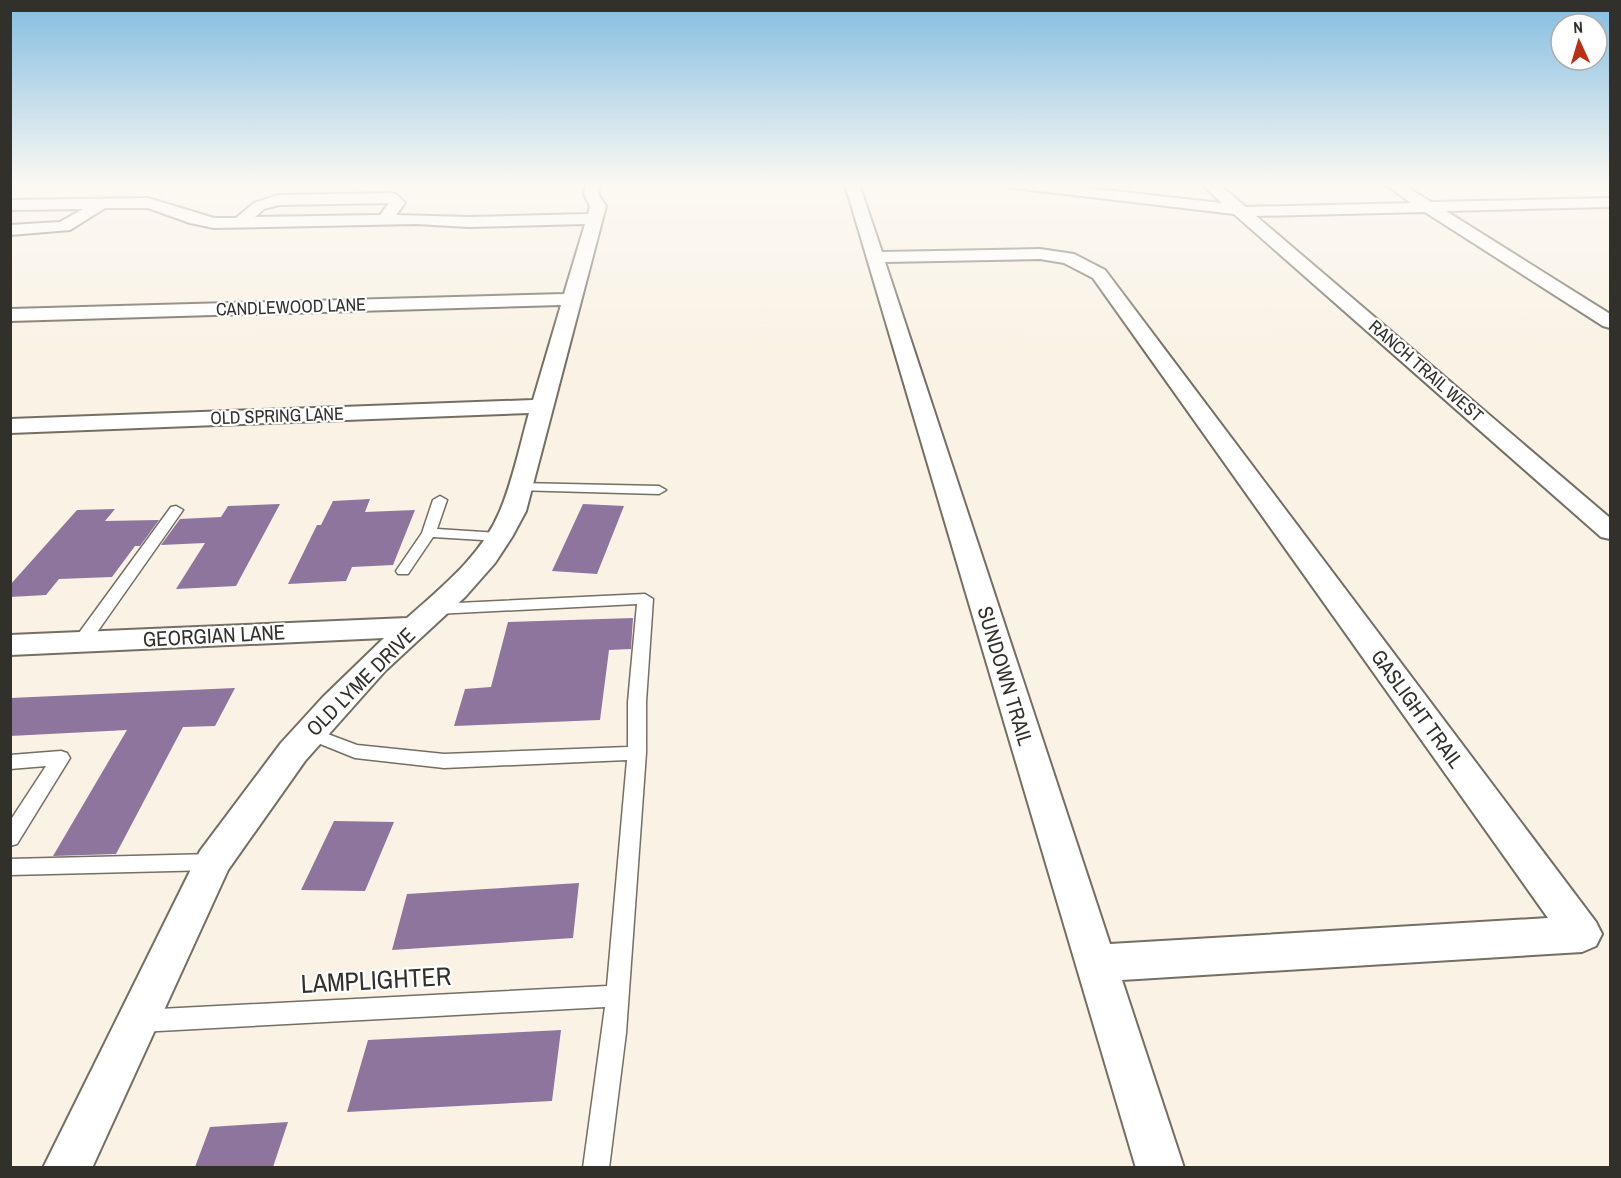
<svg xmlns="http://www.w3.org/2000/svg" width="1621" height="1178" viewBox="0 0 1621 1178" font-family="'Archivo Narrow',sans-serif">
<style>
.building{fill:#8d759d}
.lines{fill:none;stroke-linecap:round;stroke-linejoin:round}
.lane-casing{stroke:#746e63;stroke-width:3}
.street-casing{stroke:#746e63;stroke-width:4}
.lane{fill:#fff;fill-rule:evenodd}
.street{fill:#fff;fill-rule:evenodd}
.labels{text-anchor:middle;stroke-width:4.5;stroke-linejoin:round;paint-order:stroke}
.far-street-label{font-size:18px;fill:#32302b;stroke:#fff}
.street-label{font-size:21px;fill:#32302b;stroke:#fff}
.near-street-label{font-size:26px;fill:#32302b;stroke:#fff}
</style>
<rect width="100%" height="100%" fill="#f9f2e5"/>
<path class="building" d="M370,499L365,512L415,510L393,565L352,567L346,581L288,584L317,525H321L333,501Z
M280,504L236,586L176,589L205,543L161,545L180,519L221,517L228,506Z
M583,504L624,506L597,574L552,571Z
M115,509L105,521L159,520L140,546H135L112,577L59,579L46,595L10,597V585L77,510Z
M633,618L631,649L609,650L600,720L454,726L465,689L491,687L508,622Z
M235,688L215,726L183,727L116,854L53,856L127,730L10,736V698Z
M334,821L394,822L365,891L301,890Z
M579,883L573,938L392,950L407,894Z
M561,1030L552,1101L347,1112L368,1040Z
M288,1122L273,1167H195L210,1127Z"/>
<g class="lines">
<g class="lane-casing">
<path id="lane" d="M519,483L659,486L666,490L659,494L514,490L512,487Z
M440,496L447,500L437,529L499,533L506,537L499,541L433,537L408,574H398L396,571L422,533L433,500Z
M176,506L183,510L88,645H76L74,641L76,637L171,507Z
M645,594L653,599L646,702V753L626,1033L609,1168H583L605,1007L140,1032L132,1029L129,1021L132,1013L140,1010L607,986L627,760L444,768L355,758L303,737L300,733L303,729L309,727L357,745L444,754L628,747V702L637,604L436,614L428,609L436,604Z
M61,751L67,753L70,758L17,844L10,846V821L46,766L10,769V755Z
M213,854L220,856L223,862L220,868L213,870L10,875V859Z"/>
</g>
<g class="street-casing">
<path id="street" d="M586,184H600L598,194L606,206L526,511L512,537L495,563L465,597L385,671L305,761L228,870L92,1168H43L200,851L281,743L323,697L384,638L10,655V635L407,618C442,587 482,555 500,511C513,480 520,445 529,413L10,433V419L533,400L561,305L10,321V309L564,294L585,224L469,227L416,224L214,228L190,223L148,208H105L70,230L10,235V225L60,222L83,209L10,210V200L148,198L214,218H236L254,203L278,195L392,193L397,195L405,203L396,215L469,217L588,214L590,206L584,194ZM389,203L380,215L255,217L264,209L279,205Z
M845,184H859L882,252L1040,249L1074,254L1105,270L1596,922L1602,934L1596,946L1582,952L1122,980L1184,1168H1136ZM1040,259L1064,263L1093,278L1548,918L1110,944L885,262Z
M1006,184H1050L1222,203L1202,184H1218L1246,207L1411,203L1385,184H1402L1431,202L1610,198V207L1446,211L1610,314V328L1603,326L1425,212L1256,216L1610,518V539L1601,537L1234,214L1013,188Z"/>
</g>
<use href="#lane" class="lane"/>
<use href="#street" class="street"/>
</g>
<linearGradient id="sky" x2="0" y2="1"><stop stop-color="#83bde1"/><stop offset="0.53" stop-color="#fcf9f3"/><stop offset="1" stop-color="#fcf9f3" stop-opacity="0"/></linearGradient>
<rect width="1621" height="349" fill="url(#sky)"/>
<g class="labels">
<g class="far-street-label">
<text transform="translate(291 307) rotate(-2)" y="6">CANDLEWOOD LANE</text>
<text transform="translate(1426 371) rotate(41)" y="6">RANCH TRAIL WEST</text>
<text transform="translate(277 416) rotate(-2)" y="6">OLD SPRING LANE</text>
</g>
<g class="street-label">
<text transform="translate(214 636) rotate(-3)" y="7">GEORGIAN LANE</text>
<text transform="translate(1005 676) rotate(73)" y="7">SUNDOWN TRAIL</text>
<text transform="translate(361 682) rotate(-45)" y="7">OLD LYME DRIVE</text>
<text transform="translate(1417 709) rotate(54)" y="7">GASLIGHT TRAIL</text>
</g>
<g class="near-street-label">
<text transform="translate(376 980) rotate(-3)" y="9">LAMPLIGHTER</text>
</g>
</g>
<rect width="1621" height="1178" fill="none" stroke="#32302b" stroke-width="24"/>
<g transform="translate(1579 42) rotate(356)"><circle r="28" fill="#ffffff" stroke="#adacaa" stroke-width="1.5"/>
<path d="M0-4.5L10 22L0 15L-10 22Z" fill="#bb3015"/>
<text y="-9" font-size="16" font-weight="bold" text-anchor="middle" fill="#32302b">N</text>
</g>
</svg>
